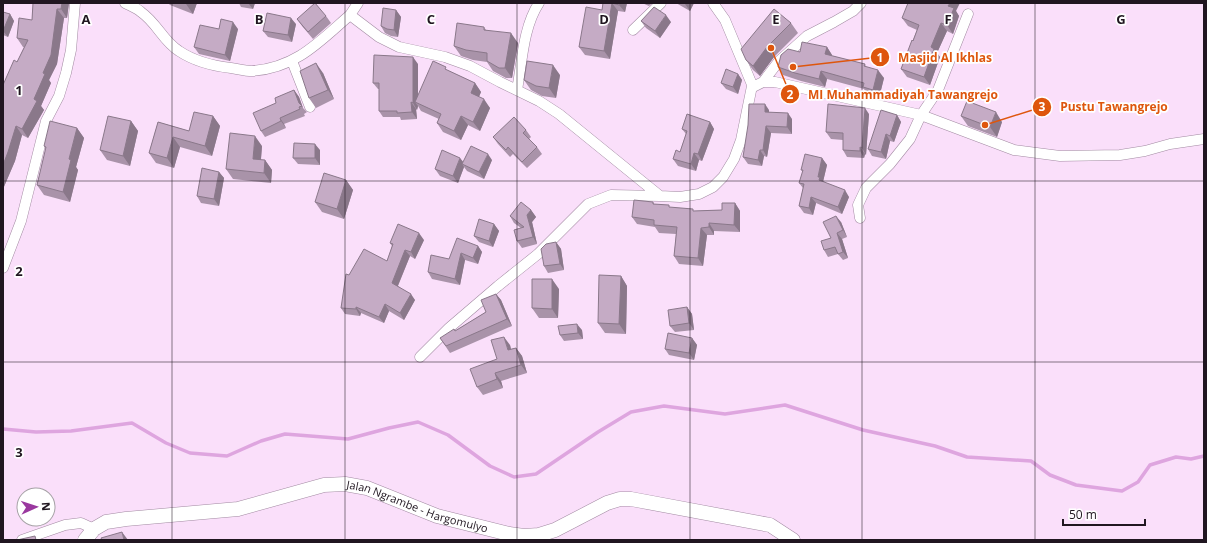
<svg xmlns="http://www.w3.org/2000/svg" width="1207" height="543" viewBox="0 0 1207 543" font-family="'Open Sans',sans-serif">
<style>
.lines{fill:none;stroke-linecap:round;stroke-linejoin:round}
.stream{stroke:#dea5df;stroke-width:3.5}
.minor-casing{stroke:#a28aa2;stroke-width:11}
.secondary-casing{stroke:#a28aa2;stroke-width:15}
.minor{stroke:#fff;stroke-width:10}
.secondary{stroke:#fff;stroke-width:14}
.wall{fill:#a993a9}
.shaded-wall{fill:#8a788a}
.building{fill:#c5abc5;stroke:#8a788a}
.grid{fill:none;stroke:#201620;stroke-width:1;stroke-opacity:0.55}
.labels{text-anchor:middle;stroke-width:3.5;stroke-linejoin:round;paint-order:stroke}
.street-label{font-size:11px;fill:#201620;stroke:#fff}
.grid-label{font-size:13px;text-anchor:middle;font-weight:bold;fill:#201620;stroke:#fff;stroke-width:3.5;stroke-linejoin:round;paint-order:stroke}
.leader{fill:none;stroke:#de560d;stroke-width:1.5}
.callout-dot{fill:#de560d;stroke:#fff;stroke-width:1.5}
.mark-label{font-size:12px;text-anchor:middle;font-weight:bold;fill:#fff}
.callout-label{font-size:12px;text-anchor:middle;font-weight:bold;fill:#de560d;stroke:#fff;stroke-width:3.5;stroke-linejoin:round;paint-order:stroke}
</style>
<rect width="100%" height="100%" fill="#fadffa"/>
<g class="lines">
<path class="stream" d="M3,429L36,432L71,431L132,423L166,443L190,453L227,456L261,441L285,434L348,439L389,428L418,422L448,435L490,466L514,477L536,474L598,432L631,412L664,406L725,414L785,405L863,430L935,446L967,457L1031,461L1050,475L1076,485L1122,491L1138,482L1150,465L1176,457L1191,459L1204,456"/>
<g class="minor-casing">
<path id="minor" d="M125,3C131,6 137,8 141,12C157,23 163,41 179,51C194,61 213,66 231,68C238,69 245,71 252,71C296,68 319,42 350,15L379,37L399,47L445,57L470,66L500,82L539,101L559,114L660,196L680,197L699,194L713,187L723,177L734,159L741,140L752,86L753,87L763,82H775L921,115L1014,150L1060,156L1120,155L1145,151L1170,144L1204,139
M713,3L725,20L753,87
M350,15L358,3
M633,30L661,3
M292,61L310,107
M763,82L779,61L807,36L834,22L853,11L861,3
M517,90C522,63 523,27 539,3
M860,218L858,205L866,188L890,164L910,139L921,115L938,90L968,14
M3,268L21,221L46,121L59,96L66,73L71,50L75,3
M420,357L449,328L498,286L538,254L588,204L611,195L660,196
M22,540L65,525L81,523L94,529"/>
</g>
<g class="secondary-casing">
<g id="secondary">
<path id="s1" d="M85,540L94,529L106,522L126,519L238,509L324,485L345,484L367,488L437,516L509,534L524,536L539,535L555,530L607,503L620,499H631L770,525L793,540"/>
</g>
</g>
<use href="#minor" class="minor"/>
<use href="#secondary" class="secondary"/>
</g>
<path class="wall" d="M33,3H69L67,18H64L57,64L49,80L51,83L41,106L44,110L28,138L22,135L15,161L3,189V85L17,62L24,47H23L17,38L32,20Z
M168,3H197L193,14L170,5Z
M239,3H255L253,9L241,7Z
M603,3H627L625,12L618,11L610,59L585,55L579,47L602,10Z
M642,3H652L649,6Z
M676,3H694L690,11Z
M396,10L401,17L398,37L391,36L385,33L381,26Z
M956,11L959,16L953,34L947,31L937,53L940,57L930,85L907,77L901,69L917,30L908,26L902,18Z
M3,12L10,14L14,21L8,37L3,35Z
M326,16L331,23L313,39L302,26L297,19Z
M641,21L671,22L660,38L646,28Z
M791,23L798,33L774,57L760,76L753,70L746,60Z
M296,24L292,42L268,37L263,31Z
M484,27L486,30L518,43L512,78H506L493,71L487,62L473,60L461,56L454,46Z
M219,29H238L230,61L199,54L194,47Z
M827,47L832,55V56L865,64L866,67L884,78L879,98L868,95L864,89L827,79L825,87L801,81L783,75L778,67L800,52Z
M418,64V96L449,71L475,83L481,92L479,97L490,108L480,131L468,125L461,140L443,132L437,123L439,119L421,111L418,106L417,110L416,109L417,119L401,120L400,117H383L379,111V89H378L373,83Z
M323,73L334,99L316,108L309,98Z
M738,74L742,80L738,94L726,89L721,83Z
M560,75L556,98L542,96L531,90L524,80Z
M294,90L299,97L303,108L307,112L304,114L305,116L284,124L286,128L265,137L261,131L276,103Z
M769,110V112L792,119V134L771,133L767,157L764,156L762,166L748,164L743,157Z
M869,114L866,155L865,154L864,158L847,157L843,150V140L831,139L826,132Z
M897,115L901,122L894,142L890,141L886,159L872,156L868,149Z
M213,116L220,126L212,156L180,147L174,168L156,163L149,153L158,122L189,131Z
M961,116L1002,122L997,137L968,126Z
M131,121L138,131L130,166L107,160L100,150Z
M710,122L714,129L702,161L699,160L696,171L678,166L673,159L680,152L686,134L682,129Z
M77,128L84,138L76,167L78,170L70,202L44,195L37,185L46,149L44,146Z
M526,130L531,137L529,139L537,147L542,154L527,168L513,154L510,157L498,144L493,137Z
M262,146L261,160H265L272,170L271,183L233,179L226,169Z
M320,150V165L298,164L293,158Z
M822,158L827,165L823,181L849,197L842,214L816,203L813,215L804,213L799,206L803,188L799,183L803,171L801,170Z
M492,160L484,179L467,171L464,167L458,183L440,176L435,169L463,162Z
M219,172L224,178L219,206L201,203L197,196Z
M346,180L353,190L344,219L322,212L315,202Z
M653,202L654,204L671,208L694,211L722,210L735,203L740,211V232L714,231V235H707L703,266L679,264L674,256L676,234L659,233L655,227L637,224L632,217Z
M531,210L536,217L532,222L537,244L522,248L517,241L521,228L514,223L510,216Z
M841,222L847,237L842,239L848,258L843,260L838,254L828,257L824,250Z
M494,224L499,231L493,247L479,242L474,236Z
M424,240L415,259L410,256L398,286L415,300L404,320L389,311L384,323L361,313L360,316L345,314L341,308L349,275L387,261L392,246L390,243Z
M556,242L561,249L564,270L548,273L544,266Z
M478,246L482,252L478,264L465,260L460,285L432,279L428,272L449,259Z
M621,276L627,286L626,334L605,333L598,323Z
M559,289L558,318H539L532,308Z
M496,294L501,300L512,326L450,353L440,338L455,331L486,312Z
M687,307L692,314L694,330L675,332L670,326Z
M582,330L583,339L564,341L560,335Z
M692,338L697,345L694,360L669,355L665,349Z
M510,345L511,349L516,348L522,356L527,373L501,381L503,388L483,395L477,387Z"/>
<path class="shaded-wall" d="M62,3H69L67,18L61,9Z
M186,3H197L193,14L186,4Z
M248,3H255L253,9Z
M612,3L618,11L610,59L604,51Z
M620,3H627L625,12L619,5Z
M686,3H694L690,11L685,4Z
M950,3H960L956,11L959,16L953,34L947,25L948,6Z
M57,9L64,18L57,64L49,80L51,83L41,106L44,110L28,138L22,129L43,73Z
M396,10L401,17L398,37L394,30Z
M10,14L14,21L8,37L3,31Z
M666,15L671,22L660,38L655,31Z
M291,18L296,24L292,42L288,35Z
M233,22L238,29L230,61L225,55Z
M941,23L947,31L937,53L940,57L930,85L924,77L931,47Z
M511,33L518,43L512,78L505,68Z
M767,47L774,57L760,76L753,66Z
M827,47L832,55L831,62L825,54Z
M413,57L418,64V103L415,102L418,106L417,110L413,103Z
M316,63L323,73L334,99L328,90Z
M553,65L560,75L556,98L549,88Z
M878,70L884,78L879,98L873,90Z
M821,71L827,79L825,87L819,79Z
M738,74L742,80L738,94L733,87Z
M475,83L481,92L477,101L471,93Z
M294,90L299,97L303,108L299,103Z
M484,99L490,108L480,131L473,122Z
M411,102L416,109L417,119L412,112Z
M765,104L769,110V118L765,112Z
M865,108L869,114L866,155L862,148Z
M996,112L1002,122L997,137L990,127Z
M788,113L792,119V134L787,127Z
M897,115L901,122L894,142L890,136Z
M213,116L220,126L212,156L205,146Z
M461,116L468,125L461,140L454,131Z
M280,118L284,124L286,128L281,121Z
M131,121L138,131L130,166L123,156Z
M710,122L714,129L702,161L698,154Z
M16,126L22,135L15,161L3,189V165Z
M766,126L771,133L767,157L763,150Z
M77,128L84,138L76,167L78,170L70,202L63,192L69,159Z
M886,134L890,141L886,159L881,152Z
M255,136L262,146L260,169L253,159Z
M173,137L180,147L174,168L167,158Z
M315,144L320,150V165L315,158Z
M860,147L865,154L864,158L860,151Z
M760,150L764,156L762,166L758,160Z
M694,153L699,160L696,171L691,164Z
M488,154L492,160L484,179L479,172Z
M460,158L465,164H462L464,167L458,183L453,176Z
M822,158L827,165L823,182L819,180L818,177Z
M265,160L272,170L271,183L264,173Z
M219,172L224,178L219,206L214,199Z
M346,180L353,190L344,219L337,209Z
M845,190L849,197L842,214L838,207Z
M811,197L816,203L813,215L809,208Z
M735,203L740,211V232L734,225Z
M531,210L536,217L532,222L537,244L533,237L527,215Z
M836,216L841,222L847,237L843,230Z
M709,223L714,231V235L709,227Z
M494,224L499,231L493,247L489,241Z
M701,228L707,235L703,266L698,258Z
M419,233L424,240L415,259L411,252Z
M837,233L842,239L848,258L843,252Z
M556,242L561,249L564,270L560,264Z
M478,246L482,252L478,264L473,258Z
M405,250L410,256L396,290L392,283Z
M461,253L465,260L460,285L455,279Z
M621,276L627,286L626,334L619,324Z
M552,279L559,289L558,318L552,309Z
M411,294L415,300L404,320L400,313Z
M496,294L501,300L512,326L507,319Z
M385,304L389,311L384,323L379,317Z
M356,307L361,313L360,316L356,309Z
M687,307L692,314L694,330L689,323Z
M577,324L582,330L583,339L578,333Z
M504,337L510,345L513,359L508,350Z
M692,338L697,345L694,360L689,353Z
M516,348L522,356L527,373L521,365Z
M495,373L501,381L503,388L497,379Z
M122,532L128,540H124Z"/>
<path class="building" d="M33,3H62L61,9H57L51,55L43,73L45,74L34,99L37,101L22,129L16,126L8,152L3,165V85L14,60L17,62L28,40L17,38L19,18L32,20Z
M315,3L326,16L308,32L297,19Z
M603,3H620L619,5L612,3L604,51L579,47L586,7L602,10Z
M908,3H950L948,6L954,8L947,25L941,23L931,47L934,49L924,77L901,69L912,40L913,41L919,25L902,18Z
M654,7L666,15L655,31L641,21Z
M383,8L396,10L394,30L387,29L381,26Z
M774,9L791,23L767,47L753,66L746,60L741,49Z
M3,12L10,14L3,31Z
M267,13L291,18L288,35L263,31Z
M221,19L233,22L225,55L194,47L200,25L219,29Z
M457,23L484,27V30L511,33L505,68H499L487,61V53L466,50L454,46Z
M802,42L827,47L825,54L865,64L864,66L878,70L873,90L863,87L864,83L821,71L819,79L795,73L778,67L781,55L788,49L800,52Z
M374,55L413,57V103L411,102L412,112L397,113V111H379V83H373Z
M433,61L446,67L445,69L475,83L471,93L484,99L473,122L461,116L454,131L437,123L441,114L415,102Z
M527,61L553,65L549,88L536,86L524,80Z
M316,63L328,90L309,98L300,71Z
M726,69L738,74L733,87L721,83Z
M294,90L299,103L302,106L299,107L300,109L280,118L281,121L261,131L253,113L276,103L275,98Z
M967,101L996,112L990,127L961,116Z
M749,104H765V112L788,113L787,127L766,126L763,150H760L758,160L743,157L748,125Z
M828,104L865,108L862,148L860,147V151L843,150V133L826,132Z
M881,110L897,115L890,136L886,134L881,152L868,149Z
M194,112L213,116L205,146L173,137L167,158L149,153L158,122L189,131Z
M687,114L710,122L698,154L694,153L691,164L673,159L676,150L680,152L687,131L682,129Z
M108,116L131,121L123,156L100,150Z
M514,117L526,130L523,133L537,147L522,162L508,147L506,150L493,137Z
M50,121L77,128L69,159L71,160L63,192L37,185L46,147L44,146Z
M230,133L255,136L253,159L265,160L264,173L226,169Z
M294,143L315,144V158H293Z
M471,146L488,154L479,172L462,164Z
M442,150L460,158L453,176L435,169Z
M805,154L822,158L818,177H820L819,180L845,190L838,207L811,197L809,208L799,206L804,184L799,183L803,170H801Z
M202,168L219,172L214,199L197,196Z
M324,173L346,180L337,209L315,202Z
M634,200L653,202V204L669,205V207L693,209V211L722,210V203H735L734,225L709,223V227L701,228L698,258L674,256L677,227L654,225V220L632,217Z
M521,202L531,210L527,215L533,237L517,241L514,230L524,227L510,216Z
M836,216L843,230L837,233L843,252L838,254L835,247L824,250L821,241L831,238L823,222Z
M479,219L494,224L489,241L474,236Z
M398,224L419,233L411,252L405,250L392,283L411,294L400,313L385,304L379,317L356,307V309L341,308L346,274L349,275L364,249L387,261L393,244L390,243Z
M457,238L478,246L473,258L461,253L455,279L428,272L431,255L449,259Z
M556,242L560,264L544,266L541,249L546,244Z
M599,275L621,276L619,324L598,323Z
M532,279H552V309L532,308Z
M496,294L507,319L446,346L440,338L454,329L455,331L486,312L481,300Z
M687,307L689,323L670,326L668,310Z
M577,324L578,333L560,335L558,326Z
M668,333L692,338L689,353L665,349Z
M504,337L508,350L516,348L521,365L495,373L497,379L477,387L470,369L497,359L491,340Z
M122,532L124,540H102L101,538Z
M35,536L36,540H17Z"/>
<path class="grid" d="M172,3V540M345,3V540M517,3V540M690,3V540M862,3V540M1035,3V540M3,181H1204M3,362H1204"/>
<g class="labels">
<g class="street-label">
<text dy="4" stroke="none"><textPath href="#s1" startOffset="347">Jalan Ngrambe - Hargomulyo</textPath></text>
</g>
</g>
<g class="grid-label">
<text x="86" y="24">A</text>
<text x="259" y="24">B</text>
<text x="431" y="24">C</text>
<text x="604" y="24">D</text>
<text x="776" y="24">E</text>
<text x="948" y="24">F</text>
<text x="1121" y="24">G</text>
<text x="19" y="95">1</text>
<text x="19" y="276">2</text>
<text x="19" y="457">3</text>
</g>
<path class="leader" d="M793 67L880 57M771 48L790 94M985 125L1042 107"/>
<g class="callout-dot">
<circle cx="793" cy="67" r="4"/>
<circle cx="771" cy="48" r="4"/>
<circle cx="985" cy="125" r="4"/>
<circle cx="880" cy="57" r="10"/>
<circle cx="790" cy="94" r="10"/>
<circle cx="1042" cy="107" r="10"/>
</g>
<g class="mark-label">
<text x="880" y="62">1</text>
<text x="790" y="99">2</text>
<text x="1042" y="111">3</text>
</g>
<g class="callout-label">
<text x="945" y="62">Masjid Al Ikhlas</text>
<text x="903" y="99">MI Muhammadiyah Tawangrejo</text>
<text x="1114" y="111">Pustu Tawangrejo</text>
</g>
<rect width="1207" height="543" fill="none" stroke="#201620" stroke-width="8"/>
<g transform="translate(36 507) rotate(87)"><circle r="19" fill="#ffffff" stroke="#a6a2a6"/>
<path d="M0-3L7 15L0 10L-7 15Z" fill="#9a389f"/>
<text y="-6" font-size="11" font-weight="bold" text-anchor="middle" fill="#201620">N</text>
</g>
<path d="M1063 519v6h82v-6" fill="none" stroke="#201620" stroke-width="2"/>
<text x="1069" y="519" font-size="12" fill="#201620" stroke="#ffffff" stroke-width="3" paint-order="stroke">50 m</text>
</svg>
